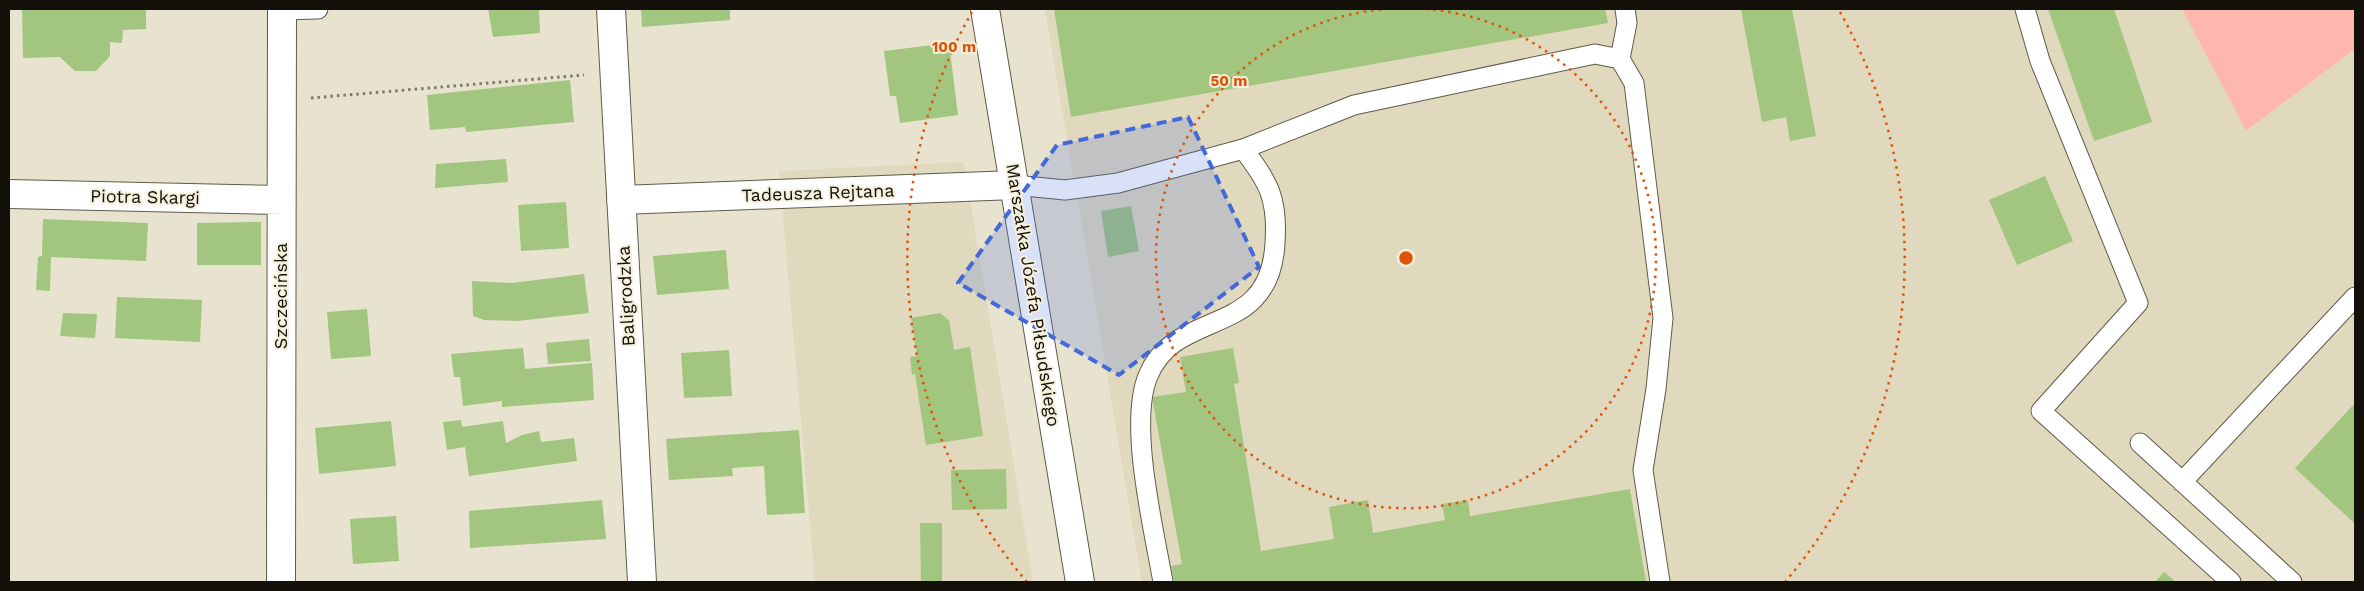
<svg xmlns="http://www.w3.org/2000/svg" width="2364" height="591" viewBox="0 0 2364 591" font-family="'Work Sans',sans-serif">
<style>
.built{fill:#e0d9bd}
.green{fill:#feb7ae}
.building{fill:#a2c57f}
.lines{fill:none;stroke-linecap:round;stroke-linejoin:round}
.service-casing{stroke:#5f5b49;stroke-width:21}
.minor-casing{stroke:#5f5b49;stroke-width:30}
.secondary-casing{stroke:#5f5b49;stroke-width:30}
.path{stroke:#7e7b6d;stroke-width:3;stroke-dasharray:2.5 4;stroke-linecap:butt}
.service{stroke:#fff;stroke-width:19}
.minor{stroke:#fff;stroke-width:28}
.secondary{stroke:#fff;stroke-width:28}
.marked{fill:#4268da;fill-opacity:0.2;stroke:#4268da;stroke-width:4;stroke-dasharray:10 6;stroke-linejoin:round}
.ring{fill:none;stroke:#dd550c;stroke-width:2.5;stroke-dasharray:2.5 5}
.labels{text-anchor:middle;stroke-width:4;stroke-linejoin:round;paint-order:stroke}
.street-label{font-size:18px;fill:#121009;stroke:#f5f0db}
.centre{fill:#dd550c;stroke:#f5f0db;stroke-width:2.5}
.ring-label{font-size:15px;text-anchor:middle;font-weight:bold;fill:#dd550c;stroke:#f5f0db;stroke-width:4;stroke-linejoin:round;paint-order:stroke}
</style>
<rect width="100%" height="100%" fill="#e8e3ce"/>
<path class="built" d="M1045,9H2182L2246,131L2355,49V582H1142Z
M964,162L1033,582H815L779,171Z"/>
<path class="green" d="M2182,9H2355V49L2246,131Z"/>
<path class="building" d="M22,9H146V29L123,30L122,43L110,42V56L96,71H75L60,57L23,58Z
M488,9H539L540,33L493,37Z
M641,9H730V20L642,27Z
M1054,9H1605L1608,23L1071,117Z
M1741,9H1792L1816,136L1790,141L1786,117L1762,122Z
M2048,9H2114L2152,122L2094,141Z
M949,43L958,115L900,123L896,96H890L884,51Z
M570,80L574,122L466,132L465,127L430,130L427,95Z
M506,159L508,182L435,188L436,164Z
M2045,176L2073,241L2017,265L1989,200Z
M566,202L569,248L521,251L518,205Z
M1131,206L1139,251L1108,257L1101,211Z
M43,219L148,223L146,261L51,257L50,291L36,290L38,257L42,256Z
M261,222V265H197V223Z
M726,250L729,289L657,295L653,256Z
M584,274L589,313L517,321L484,320L473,316L472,281L512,283Z
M117,297L202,300L200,342L115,338Z
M367,309L371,356L331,359L327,312Z
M63,313L97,314L95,338L60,336Z
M940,313L949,320L954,350L970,347L983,436L926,445L915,374L912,375L910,357L917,356L911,318Z
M589,339L591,361L548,364L546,343Z
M523,348L525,369L592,363L594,400L502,407V401L463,406L460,377H454L451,354Z
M1233,348L1239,383L1234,384L1261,551L1334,539L1329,507L1368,500L1373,533L1445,520L1442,504L1468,500L1470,516L1630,489L1646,582H1174L1171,566L1182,564L1152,397L1186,392L1180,357Z
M729,350L732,396L684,398L681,353Z
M2355,403V524L2295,468Z
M461,420L462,427L503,421L506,443L522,435L539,431L541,442L574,438L577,461L469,476L465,447L447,450L443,422Z
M391,421L396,466L319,474L315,428Z
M799,430L805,513L767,515L764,466L732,468L733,476L669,480L666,439Z
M1006,469L1007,509L952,510L951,470Z
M602,500L606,539L470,548L469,511Z
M396,516L399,561L353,564L350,519Z
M920,523H942V582H921Z
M2164,572L2176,582H2155Z"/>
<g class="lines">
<g class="service-casing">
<path id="service" d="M1625,9L1627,23L1620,59L1634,83L1663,318L1656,389L1643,470L1660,582
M2025,9L2040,61L2138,303L2041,411L2231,582
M282,10L318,9
M1015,185L1065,190L1118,183L1243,149L1354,105L1595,54L1620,59
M2140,443L2292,582
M2182,482L2355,297
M1163,582C1154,530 1128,424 1148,376C1176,306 1270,341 1275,243C1278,199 1269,182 1243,149"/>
</g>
<g class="minor-casing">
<path id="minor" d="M611,9L642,582
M9,194L281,200
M621,200L1015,185
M281,582L282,9"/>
</g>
<g class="secondary-casing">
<path id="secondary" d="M985,9L1080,582"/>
</g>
<path class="path" d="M311,98L584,75"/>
<use href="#service" class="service"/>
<use href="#minor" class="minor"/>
<use href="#secondary" class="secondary"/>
</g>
<path class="marked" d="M1188,117L1259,267L1119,375L958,283L1057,145Z"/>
<g class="ring">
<path d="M1426 9A250 250 0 1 1 1386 9"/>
<path d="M1027 582A499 499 0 0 1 972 12M1840 12A499 499 0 0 1 1785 582"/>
</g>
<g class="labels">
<g class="street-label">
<text transform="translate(818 193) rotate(-2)" y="6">Tadeusza Rejtana</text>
<text transform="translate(145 197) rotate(1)" y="6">Piotra Skargi</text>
<text transform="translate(1033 295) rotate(81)" y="6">Marszałka Józefa Piłsudskiego</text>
<text transform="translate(281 296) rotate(-90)" y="6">Szczecińska</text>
<text transform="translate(626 296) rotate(-93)" y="6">Baligrodzka</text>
</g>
</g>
<circle cx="1406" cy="258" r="8" class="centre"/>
<g class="ring-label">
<text x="954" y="52">100 m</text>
<text x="1229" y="86">50 m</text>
</g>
<rect width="2364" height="591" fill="none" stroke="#121009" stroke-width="20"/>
</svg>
